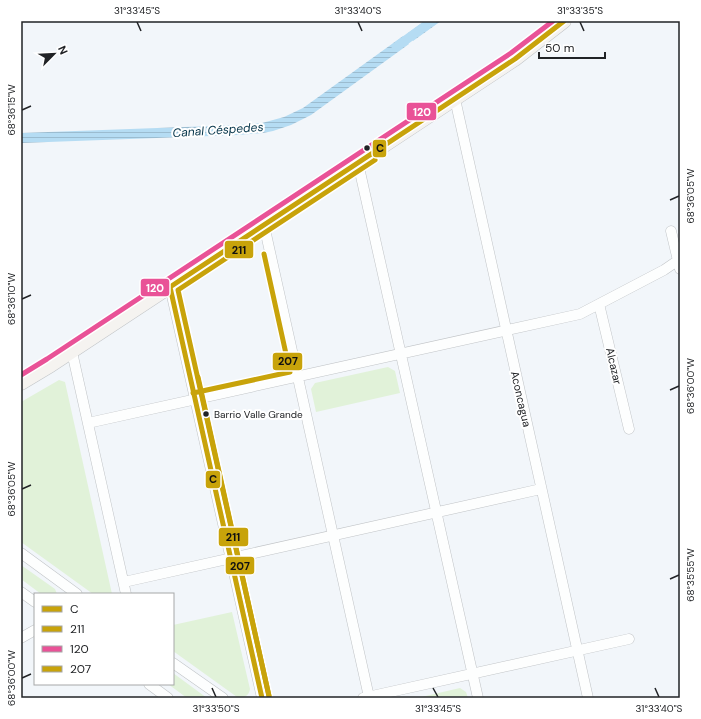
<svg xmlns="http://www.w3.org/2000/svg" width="701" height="719" viewBox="0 0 701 719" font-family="'DM Sans',sans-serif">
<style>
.park{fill:#e1f2d9}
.water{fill:url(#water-rules)}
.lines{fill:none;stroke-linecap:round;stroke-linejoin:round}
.canal{stroke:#b5dcf3;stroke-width:9}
.street-casing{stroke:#c1c4c7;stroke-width:11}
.secondary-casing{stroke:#c1c4c7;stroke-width:15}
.street{stroke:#fdfefe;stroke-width:10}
.secondary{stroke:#f5f3f0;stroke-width:14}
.bus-1-casing{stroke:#fff;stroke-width:8}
.bus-2-casing{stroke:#fff;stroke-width:8}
.bus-3-casing{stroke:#fff;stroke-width:8}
.bus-4-casing{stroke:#fff;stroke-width:8}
.bus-1{stroke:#c8a30a;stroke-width:5}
.bus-2{stroke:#c8a30a;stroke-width:5}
.bus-3{stroke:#e95297;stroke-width:5}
.bus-4{stroke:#c8a30a;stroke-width:5}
.ticks{fill:none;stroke:#212326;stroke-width:1.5}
.bus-dot{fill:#212326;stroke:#fff;stroke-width:1.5}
.labels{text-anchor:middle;stroke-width:4;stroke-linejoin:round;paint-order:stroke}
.bus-label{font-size:10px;fill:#212326;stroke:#fff;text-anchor:start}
.street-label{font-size:11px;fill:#212326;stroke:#fff}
.water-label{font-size:12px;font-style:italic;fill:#043449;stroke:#fff}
.line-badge{stroke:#fff;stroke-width:1.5}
.badge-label{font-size:11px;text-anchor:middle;font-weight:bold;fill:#fff}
.pale-badge-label{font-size:11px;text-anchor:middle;font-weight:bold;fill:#111}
.neatline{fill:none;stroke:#212326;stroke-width:1.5}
.ticks-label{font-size:10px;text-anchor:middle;fill:#212326}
</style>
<defs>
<pattern id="water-rules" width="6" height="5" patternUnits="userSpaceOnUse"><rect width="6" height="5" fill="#b5dcf3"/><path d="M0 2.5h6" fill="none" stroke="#9bbcd0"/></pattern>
</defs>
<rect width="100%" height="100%" fill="#f2f6fa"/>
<path class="park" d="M388,367L395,371L400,393L316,412L311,389L315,383Z
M59,380L65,382L112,594H93L21,542V402Z
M21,565L55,589L57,594H41L21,579Z
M232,612L250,689C249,696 243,699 237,697L173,651V625Z
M173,673L207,698H187L168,684H173Z
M460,688L466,692L468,698H417Z"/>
<path class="water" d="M425,21H441L413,41L408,33Z
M403,36L409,44L311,115L291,125L273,131L263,133L238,135L21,143V133L239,125L262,123L284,117L303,108Z"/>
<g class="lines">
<path class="canal" d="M396,47L432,21"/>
<g class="street-casing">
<path id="street" d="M455,99L588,698
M358,163L478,698
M264,225L369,697
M671,231L680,269
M170,287L262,698
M599,304L629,429
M72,352L126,594
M88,423L580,314L664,270L680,259
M21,553L77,594
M124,582L541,489
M21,592L35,602
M21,638L35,630
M173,663L223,698
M149,684L168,698
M363,698L629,639"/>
</g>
<g class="secondary-casing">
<path id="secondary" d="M21,383L51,365L515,59L564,21"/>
</g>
<use href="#street" class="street"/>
<use href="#secondary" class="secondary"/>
<g class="bus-1-casing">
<path id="bus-1" d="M262,698L170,287L515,59L564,21"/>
</g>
<g class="bus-2-casing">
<path id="bus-2" d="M269,696L178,290L375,160"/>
</g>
<g class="bus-3-casing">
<path id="bus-3" d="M21,375L47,359L511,53L553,21"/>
</g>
<g class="bus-4-casing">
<path id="bus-4" d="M198,377L269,696
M193,393L290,372L264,254"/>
</g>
<use href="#bus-1" class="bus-1"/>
<use href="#bus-2" class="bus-2"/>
<use href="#bus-3" class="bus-3"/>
<use href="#bus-4" class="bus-4"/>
</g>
<path class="ticks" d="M137,22L141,31M358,22L362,31M580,22L584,31M22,110L31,106M670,200L679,196M22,299L31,295M670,390L679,386M22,489L31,485M670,579L679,575M22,678L31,674M212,688L216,697M433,688L438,697M655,688L659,697"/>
<g class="bus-dot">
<circle cx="367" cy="148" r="3.5"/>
<circle cx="206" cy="414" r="3.5"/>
</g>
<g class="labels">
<g class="bus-label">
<text x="214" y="418">Barrio Valle Grande</text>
</g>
<g class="street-label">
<text transform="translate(614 366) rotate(77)" y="4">Alcazar</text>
<text transform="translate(521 399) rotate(77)" y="4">Aconcagua</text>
</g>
<g class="water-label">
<text transform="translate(218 130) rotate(-4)" y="4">Canal Céspedes</text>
</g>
</g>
<g class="line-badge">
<rect x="406" y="102" width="31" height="19" rx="4" fill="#e95297"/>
<rect x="372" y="139" width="15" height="19" rx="4" fill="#c8a30a"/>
<rect x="224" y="240" width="30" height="19" rx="4" fill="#c8a30a"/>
<rect x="140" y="278" width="30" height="19" rx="4" fill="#e95297"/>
<rect x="272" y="352" width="31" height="19" rx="4" fill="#c8a30a"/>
<rect x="205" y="470" width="16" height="19" rx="4" fill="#c8a30a"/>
<rect x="218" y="527" width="31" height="20" rx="4" fill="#c8a30a"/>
<rect x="225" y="556" width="30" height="19" rx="4" fill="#c8a30a"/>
</g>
<g class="badge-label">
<text x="422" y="116">120</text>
<text x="155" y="292">120</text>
</g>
<g class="pale-badge-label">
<text x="380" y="152">C</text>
<text x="239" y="254">211</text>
<text x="288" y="365">207</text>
<text x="213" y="483">C</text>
<text x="233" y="541">211</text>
<text x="240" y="570">207</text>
</g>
<rect width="701" height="719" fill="none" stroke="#ffffff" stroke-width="44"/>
<rect x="34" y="593" width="140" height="92" fill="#ffffff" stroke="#a6a7a8"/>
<rect x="42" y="606" width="20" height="6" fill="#c8a30a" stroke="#a6a7a8"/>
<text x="70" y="613" font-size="12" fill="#212326">C</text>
<rect x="42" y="626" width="20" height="6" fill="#c8a30a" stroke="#a6a7a8"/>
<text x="70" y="633" font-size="12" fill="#212326">211</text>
<rect x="42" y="646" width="20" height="6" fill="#e95297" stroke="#a6a7a8"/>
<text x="70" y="653" font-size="12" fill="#212326">120</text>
<rect x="42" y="666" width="20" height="6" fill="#c8a30a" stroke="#a6a7a8"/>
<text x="70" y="673" font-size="12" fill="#212326">207</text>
<g transform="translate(54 54) rotate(66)" stroke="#ffffff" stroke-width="3" paint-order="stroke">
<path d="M0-3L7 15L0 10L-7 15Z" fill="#212326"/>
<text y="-6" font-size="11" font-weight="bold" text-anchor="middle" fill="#212326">N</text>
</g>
<path d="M539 52v6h66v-6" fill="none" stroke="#212326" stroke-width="2"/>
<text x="545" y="52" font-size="12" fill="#212326" stroke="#ffffff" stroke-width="3" paint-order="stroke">50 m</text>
<rect x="22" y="22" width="657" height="675" class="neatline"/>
<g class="ticks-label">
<text x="137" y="14">31°33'45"S</text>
<text x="358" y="14">31°33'40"S</text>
<text x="580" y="14">31°33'35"S</text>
<text transform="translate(11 110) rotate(-90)" y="4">68°36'15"W</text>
<text transform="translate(690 196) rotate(-90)" y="4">68°36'05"W</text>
<text transform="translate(11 299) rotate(-90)" y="4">68°36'10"W</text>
<text transform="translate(690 386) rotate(-90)" y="4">68°36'00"W</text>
<text transform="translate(11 489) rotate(-90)" y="4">68°36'05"W</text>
<text transform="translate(690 575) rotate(-90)" y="4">68°35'55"W</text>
<text transform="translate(11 678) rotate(-90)" y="4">68°36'00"W</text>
<text x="216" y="712">31°33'50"S</text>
<text x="438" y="712">31°33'45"S</text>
<text x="659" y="712">31°33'40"S</text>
</g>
</svg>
